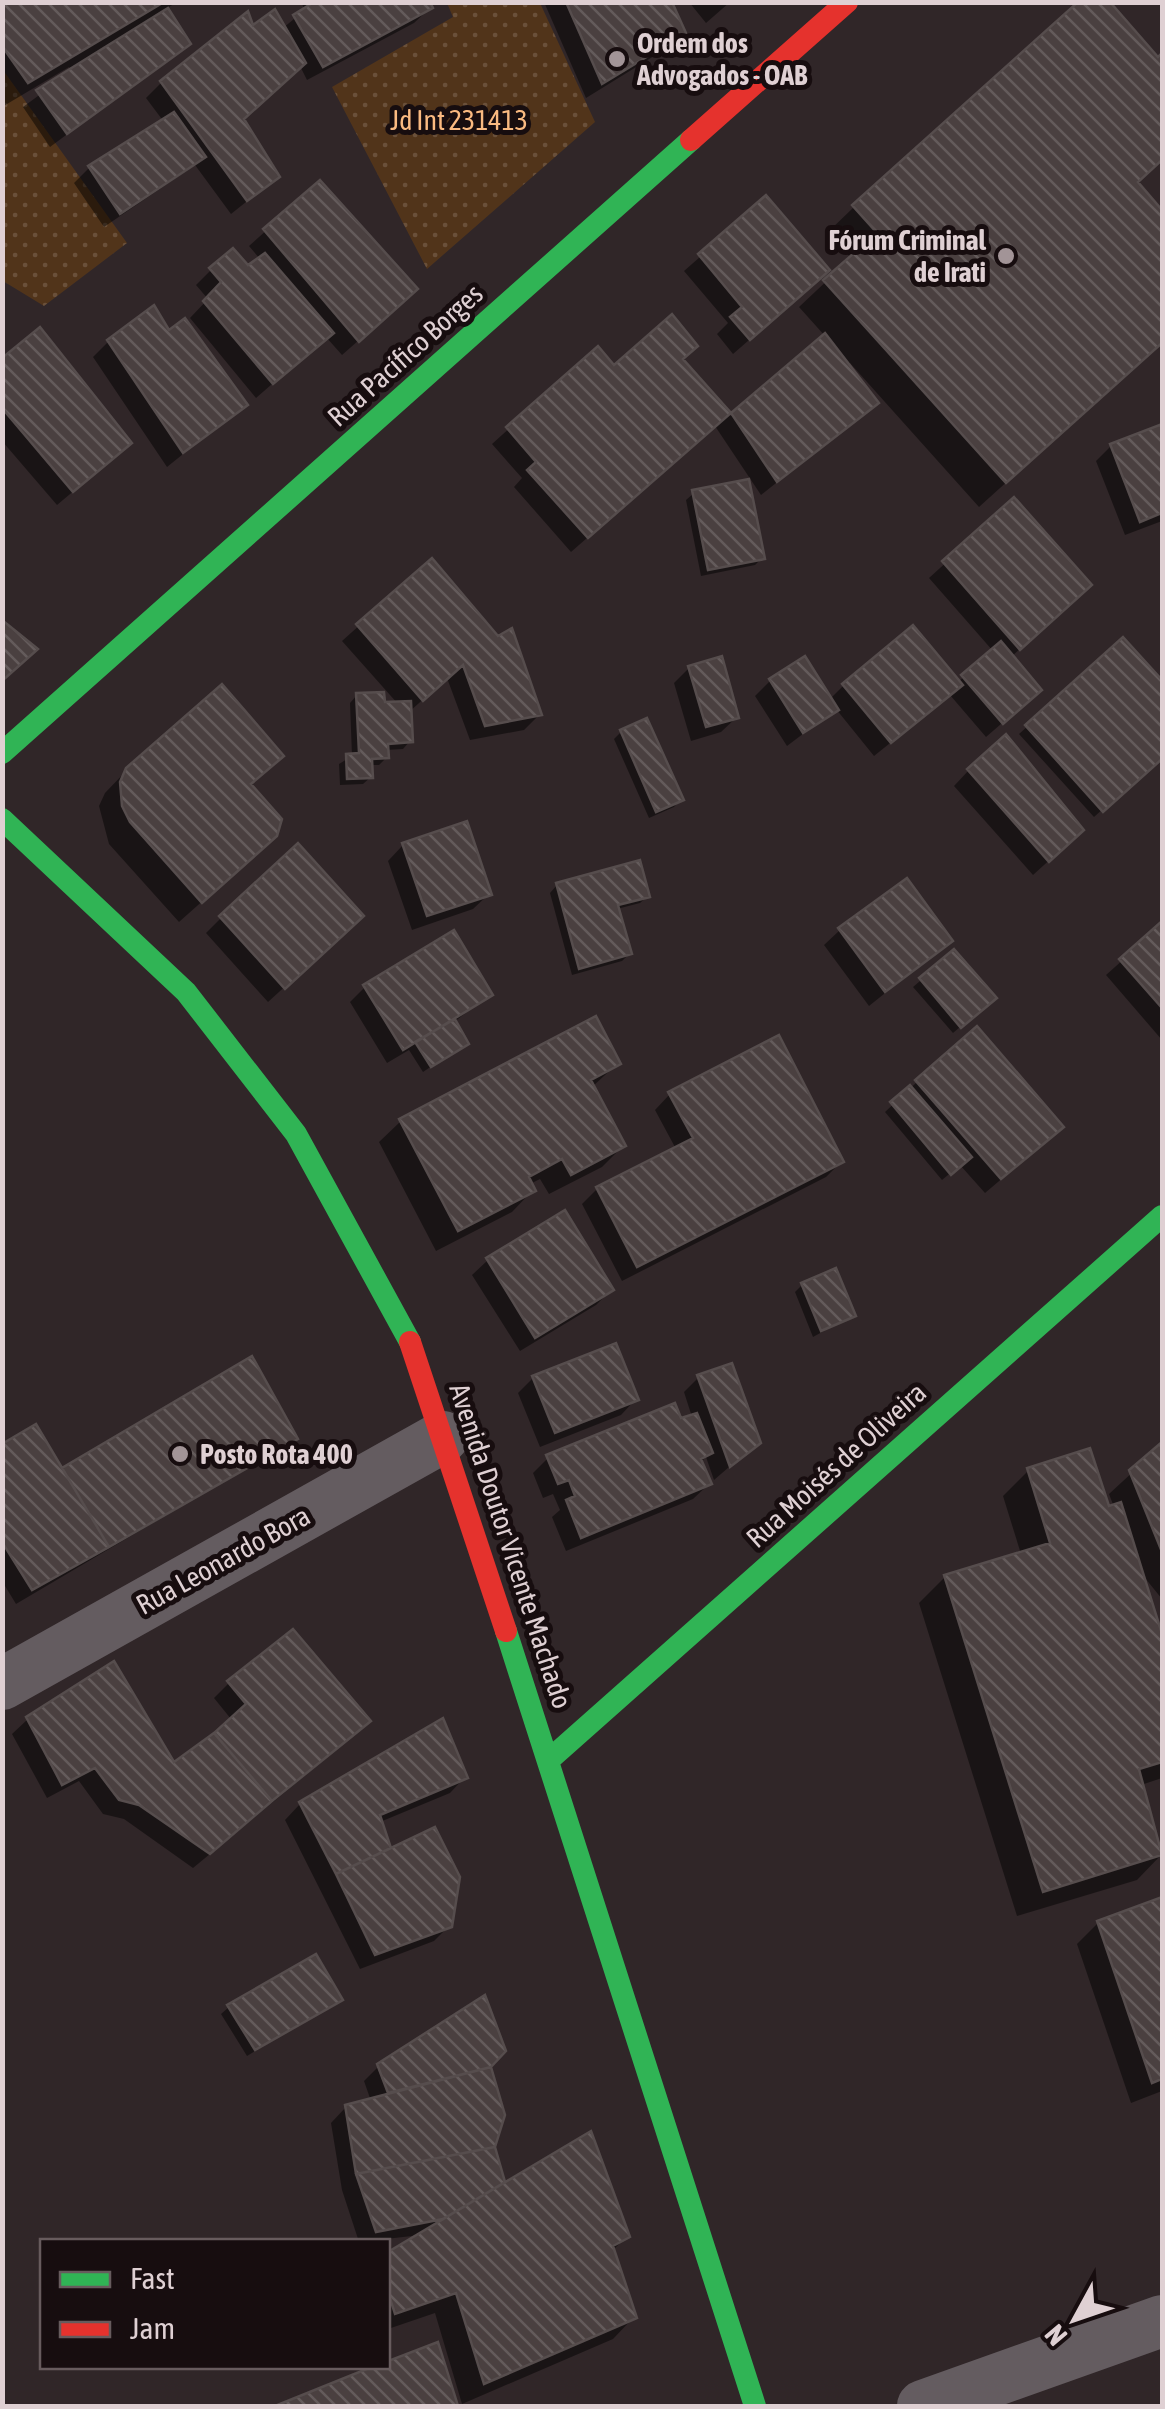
<svg xmlns="http://www.w3.org/2000/svg" width="1165" height="2409" viewBox="0 0 1165 2409" font-family="'Asap Condensed',sans-serif">
<style>
.green{fill:url(#green-dots)}
.shadow{fill:#0007}
.building{fill:url(#building-back-hatch);stroke:#564d4d;stroke-width:2.5}
.lines{fill:none;stroke-linecap:round;stroke-linejoin:round}
.street{stroke:#645c60;stroke-width:52}
.fast{stroke:#30b455;stroke-width:22}
.jam{stroke:#e5322d;stroke-width:22}
.poi-dot{fill:#a29497;stroke:#170d0f;stroke-width:4}
.labels{text-anchor:middle;stroke-width:10;stroke-linejoin:round;paint-order:stroke}
.poi-label{font-size:28px;font-weight:bold;fill:#dfd0d3;stroke:#170d0f;text-anchor:start}
.park-label{font-size:28px;fill:#faba81;stroke:#170d0f}
.street-label{font-size:28px;fill:#dfd0d3;stroke:#170d0f}
</style>
<defs>
<pattern id="green-dots" width="8" height="8" patternUnits="userSpaceOnUse" patternTransform="scale(2.5)"><rect width="8" height="8" fill="#51341a"/><path d="M2 2h.1M6 6h.1" fill="none" stroke="#6a503a" stroke-width="1.8" stroke-linecap="round"/></pattern>
<pattern id="building-back-hatch" width="6" height="6" patternUnits="userSpaceOnUse" patternTransform="scale(2.5)"><rect width="6" height="6" fill="#4a4040"/><path d="M-1 5l2 2M0 0l6 6M5-1l2 2" fill="none" stroke="#645b5b"/></pattern>
</defs>
<rect width="100%" height="100%" fill="#302628"/>
<path class="green" d="M447,3H540L595,122L427,269L332,87L453,17Z
M3,70L127,243L44,306L3,281Z"/>
<path class="shadow" d="M2,2H177L166,9L188,44L50,147L23,107L72,71L69,67L2,107Z
M301,2H427L430,8L414,23L307,80L300,66L242,120L277,177L231,214L195,165L104,227L74,183L89,168L164,122L146,98L162,82L251,29L283,28L305,10Z
M544,2H670L683,32L667,48L586,98Z
M689,2H730L706,23Z
M1162,57V160L1136,184L1162,213V342L979,507L850,363L847,366L876,403L761,495L715,426L571,552L514,487L522,478L492,444L598,349L614,368L681,360L731,416L825,336L799,307L851,258L828,232L854,207Z
M319,183L400,304L342,355L326,337L256,398L190,318L208,299L196,285L211,270L247,268L260,259L249,246Z
M766,199L812,285L733,354L717,334L728,323L684,271Z
M108,342L244,405L167,467L93,357Z
M2,361L113,458L57,505L2,441Z
M1162,427V521L1125,535L1096,461L1111,446Z
M694,493L762,558L755,565L701,576L686,500Z
M1014,501L1074,600L1011,657L1023,705L986,737L950,695L874,756L836,709L787,746L755,696L770,681L829,700L844,685L957,683L993,651L929,578Z
M431,561L539,715L524,730L470,740L447,678L409,712L410,741L403,749L386,750L387,757L379,765H370L371,777L363,784L340,785L339,764L352,756L350,703L357,695L383,705L398,704L342,641Z
M1123,640L1162,684V756L1094,817L1019,734Z
M689,668L737,717L721,732L691,741L674,683Z
M621,732L681,799L674,807L649,818L614,739Z
M280,756L249,786L252,857L179,922L109,844L99,806L105,793L127,770Z
M969,770L1066,845L1033,875L954,786Z
M403,845L489,894L473,909L412,930L388,861Z
M557,885L648,896L640,903L617,909L629,954L622,961L572,975L550,893Z
M221,918L346,931L268,1002L206,933Z
M1162,925V1040L1106,975Z
M840,930L950,941L869,1006L824,945Z
M954,952L986,1005L953,1033L913,987Z
M365,987L490,994L454,1022L466,1043L423,1072L409,1050L387,1063L350,1002Z
M618,1063L592,1087L623,1146L602,1167L549,1194L540,1179L530,1184L533,1190L512,1212L436,1251L379,1142L401,1121Z
M917,1082L1045,1142L985,1193L960,1165L942,1180L885,1112Z
M670,1094L841,1162L826,1177L622,1281L582,1204L597,1189L676,1149L655,1110Z
M488,1260L611,1290L596,1305L520,1351L472,1275Z
M802,1285L853,1315L813,1337L795,1292Z
M699,1377L758,1442L714,1480L706,1457L700,1463L709,1484L693,1499L566,1551L552,1517L560,1510L553,1494L543,1498L533,1473L548,1458L692,1417L684,1392Z
M533,1378L636,1399L621,1415L540,1447L518,1393Z
M295,1439L16,1604L2,1581V1447L61,1472Z
M1162,1445V1599L1141,1573L1162,1642V1778L1141,1785L1162,1854L1137,1880L1017,1916L919,1603L945,1577L1021,1554L1003,1496L1029,1470L1107,1509L1114,1507L1109,1494Z
M229,1683L353,1736L193,1868L124,1819L103,1814L79,1781L47,1798L12,1734L28,1719L174,1765L231,1719L214,1698Z
M465,1777L450,1793L380,1822L389,1852L450,1925L434,1941L360,1969L285,1820L300,1804Z
M1162,1900V2091L1131,2103L1077,1944L1098,1923Z
M340,1999L247,2056L221,2014L229,2007Z
M379,2066H488L503,2115L492,2147L502,2181L494,2189L627,2236L612,2251L634,2317L613,2339L462,2404L435,2313L388,2329V2255L421,2235L359,2242L342,2190L331,2123L346,2107L371,2101L364,2081Z
M436,2346L456,2406H275L388,2366Z"/>
<path class="building" d="M2,2H164L28,83L2,46Z
M314,2H430L433,8L323,67L293,15Z
M566,2H672L686,33L602,84Z
M1078,2H1110L1158,57L1162,53V160L1138,182L1162,210V343L1006,483L823,280L877,233L852,205Z
M168,8L191,44L67,134L36,90Z
M275,9L306,63L244,119L280,177L247,201L160,81L248,11L253,25Z
M174,112L206,157L120,214L88,166Z
M320,180L418,289L359,342L263,229Z
M766,195L830,270L750,340L730,317L742,307L698,254Z
M233,248L248,265L265,253L334,333L273,384L203,301L221,282L209,268Z
M154,305L169,330L185,318L248,405L183,453L107,340Z
M672,314L698,346L683,359L731,413L588,538L527,470L536,462L506,427L598,346L614,365Z
M40,327L132,443L73,492L2,408V358Z
M825,333L879,403L777,482L731,413Z
M1162,424V513L1140,522L1110,444Z
M749,479L765,559L708,570L692,490Z
M1014,497L1092,585L1020,650L942,561Z
M432,558L498,636L512,628L542,715L485,726L463,665L423,701L356,624Z
M2,620L38,649L2,681Z
M913,625L963,685L891,743L842,684Z
M1123,637L1162,680V759L1103,812L1025,725Z
M1001,641L1042,690L1003,724L961,675Z
M722,656L739,718L706,727L688,666Z
M805,656L839,710L803,733L769,679Z
M222,684L284,756L251,784L282,819L277,836L202,903L130,822L122,806L120,782L126,768Z
M384,692L385,702L411,701L413,742L388,744L389,758L372,759L373,778L347,779L346,754L359,753L356,693Z
M647,718L684,800L656,812L620,730Z
M1006,734L1084,830L1049,862L967,769Z
M467,821L492,895L427,916L402,843Z
M298,843L364,916L285,989L219,916Z
M640,860L650,897L618,905L632,954L579,969L556,883Z
M907,878L953,941L885,992L838,928Z
M1162,921V1008L1119,959Z
M454,930L493,995L403,1050L363,985Z
M954,949L997,998L961,1028L919,978Z
M596,1016L621,1064L591,1080L626,1146L571,1175L562,1159L529,1177L536,1191L458,1231L399,1119Z
M455,1019L469,1044L431,1067L415,1042Z
M977,1026L1064,1127L1001,1179L915,1080Z
M779,1035L844,1162L637,1267L596,1187L693,1138L668,1092Z
M910,1085L972,1157L951,1175L890,1102Z
M565,1210L614,1290L535,1338L486,1258Z
M836,1268L856,1316L821,1331L801,1283Z
M616,1343L639,1400L555,1433L532,1376Z
M252,1356L298,1439L109,1547L62,1468Z
M732,1363L761,1443L730,1467L697,1375Z
M675,1403L681,1418L697,1413L713,1453L701,1459L712,1484L581,1538L566,1500L575,1496L569,1480L558,1484L546,1455Z
M36,1424L109,1547L32,1590L2,1542V1444Z
M1162,1442V1552L1129,1470Z
M1090,1448L1109,1506L1121,1502L1162,1634V1762L1139,1769L1162,1855L1043,1892L944,1575L1050,1543L1027,1468Z
M293,1629L371,1721L272,1801L214,1733L246,1704L227,1681Z
M114,1661L174,1762L214,1733L272,1801L210,1854L139,1805L119,1800L95,1768L62,1785L26,1717Z
M443,1718L468,1778L380,1815L391,1848L336,1874L299,1802Z
M435,1827L460,1877L452,1927L375,1955L336,1874Z
M1162,1897V2079L1152,2083L1097,1921Z
M316,1954L343,2000L255,2050L227,2005Z
M485,1995L506,2051L491,2067L388,2093L377,2064Z
M491,2067L505,2115L495,2147L356,2174L345,2105Z
M591,2131L630,2237L613,2246L637,2318L484,2384L456,2293L395,2314L388,2292V2252Z
M495,2147L505,2182L443,2219L376,2232L356,2174Z
M438,2342L458,2406H275L374,2366H388V2361Z"/>
<g class="lines">
<path class="street" d="M2,1684L443,1437
M923,2406L1162,2321"/>
<path class="fast" d="M2,753L691,140
M2,819L186,992L296,1134L410,1342
M506,1631L755,2406
M550,1759L1162,1216"/>
<path class="jam" d="M691,140L847,2
M410,1342L506,1631"/>
</g>
<g class="poi-dot">
<circle cx="617" cy="59" r="10"/>
<circle cx="1006" cy="256" r="10"/>
<circle cx="180" cy="1454" r="10"/>
</g>
<g class="labels">
<g class="poi-label">
<text x="637" y="53">Ordem dos<tspan x="637" dy="32">Advogados - OAB</tspan></text>
<text x="986" y="250" text-anchor="end">Fórum Criminal<tspan x="986" dy="32">de Irati</tspan></text>
<text x="200" y="1464">Posto Rota 400</text>
</g>
<g class="park-label">
<text x="459" y="130">Jd Int 231413</text>
</g>
<g class="street-label">
<text transform="translate(405 355) rotate(-42)" y="10">Rua Pacífico Borges</text>
<text transform="translate(836 1465) rotate(-42)" y="10">Rua Moisés de Oliveira</text>
<text transform="translate(511 1546) rotate(72)" y="10">Avenida Doutor Vicente Machado</text>
<text transform="translate(223 1560) rotate(-29)" y="10">Rua Leonardo Bora</text>
</g>
</g>
<rect width="1165" height="2409" fill="none" stroke="#dfd0d3" stroke-width="10"/>
<rect x="40" y="2239" width="350" height="130" fill="#170d0f" stroke="#675b5d" stroke-width="2.5"/>
<rect x="60" y="2272" width="50" height="15" fill="#30b455" stroke="#675b5d" stroke-width="2.5"/>
<text x="130" y="2289" font-size="30" fill="#dfd0d3">Fast</text>
<rect x="60" y="2322" width="50" height="15" fill="#e5322d" stroke="#675b5d" stroke-width="2.5"/>
<text x="130" y="2339" font-size="30" fill="#dfd0d3">Jam</text>
<g transform="translate(1075 2319) rotate(230)" stroke="#170d0f" stroke-width="8" paint-order="stroke">
<path d="M0-8L18 38L0 25L-18 38Z" fill="#dfd0d3"/>
<text y="-15" font-size="28" font-weight="bold" text-anchor="middle" fill="#dfd0d3">N</text>
</g>
</svg>
